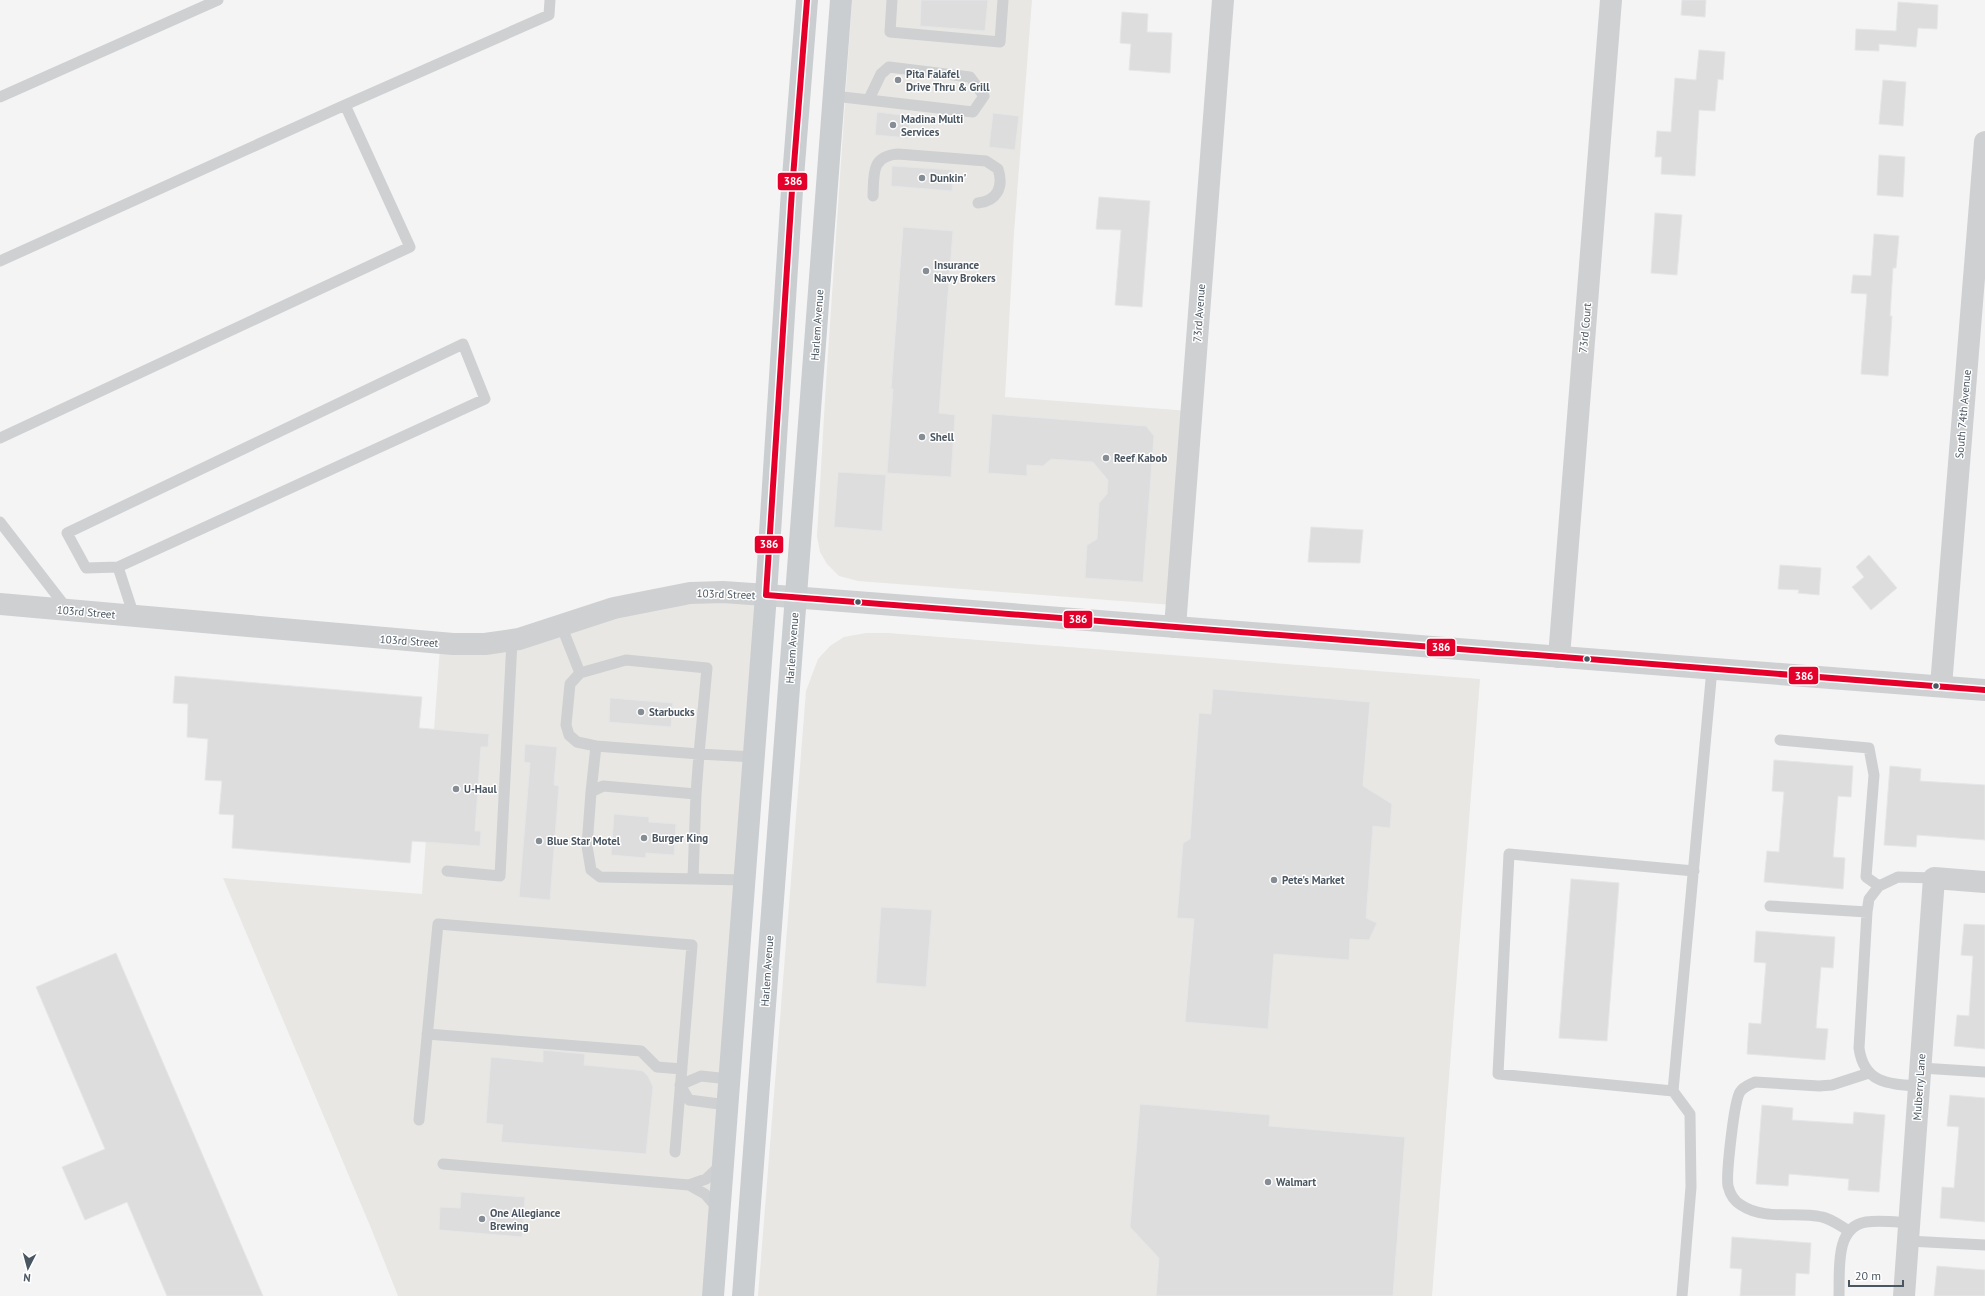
<svg xmlns="http://www.w3.org/2000/svg" width="1985" height="1296" viewBox="0 0 1985 1296" font-family="'PT Sans',sans-serif">
<style>
.commercial{fill:#e8e7e3}
.building{fill:#ddddde;stroke:#e5e6e7}
.lines{fill:none;stroke-linecap:round;stroke-linejoin:round}
.service{stroke:#ced0d2;stroke-width:11}
.minor{stroke:#ced0d2;stroke-width:22}
.tertiary{stroke:#ced0d2;stroke-width:22}
.primary{stroke:#caced1;stroke-width:22}
.bus-1-casing{stroke:#fff;stroke-width:9}
.bus-1{stroke:#e4002b;stroke-width:6}
.poi-dot{fill:#868d94;stroke:#fff;stroke-width:1.5}
.bus-dot{fill:#4a5661;stroke:#fff;stroke-width:1.5}
.labels{text-anchor:middle;stroke-width:3;stroke-linejoin:round;paint-order:stroke}
.poi-label{font-size:11px;font-weight:bold;fill:#4a5661;stroke:#fff;text-anchor:start}
.street-label{font-size:11px;fill:#4a5661;stroke:#fff}
.line-badge{stroke:#fff;stroke-width:1.5}
.badge-label{font-size:11px;text-anchor:middle;font-weight:bold;fill:#fff}
</style>
<rect width="100%" height="100%" fill="#f4f4f4"/>
<path class="commercial" d="M852,0H1032L1014,233L1005,397L1189,411L1173,605L858,581L839,576L827,564L820,552L817,536L826,383Z
M756,598L704,1296H398L371,1228L223,878L422,894L440,648L615,611Z
M866,633H888L1480,679L1432,1296H758L806,691L818,659L830,646L844,637Z"/>
<path class="building" d="M921,0H988L985,31L920,26Z
M1682,0H1706L1705,17L1681,15Z
M1898,2L1938,5L1937,29L1918,28L1916,47L1879,44V51L1855,50L1856,29L1896,31Z
M1122,12L1148,14L1147,32L1172,33L1170,73L1129,70L1131,44L1120,43Z
M1699,50L1725,52L1723,80L1718,79L1715,111L1699,110L1695,176L1661,174L1662,157H1655L1657,131L1671,132L1675,78L1696,80Z
M1883,80L1906,82L1903,126L1879,124Z
M877,112L910,116L908,138L875,135Z
M993,113L1019,116L1015,150L989,147Z
M1879,155L1905,157L1903,197L1877,195Z
M892,166L953,170L952,191L891,186Z
M1099,197L1150,201L1142,307L1115,305L1121,230L1096,229Z
M1655,213L1682,215L1677,275L1651,273Z
M903,227L953,231L939,413L955,415L951,477L887,473L893,389H891Z
M1874,234L1899,236L1896,268H1893L1890,316H1892L1888,376L1861,374L1867,294L1851,293L1853,275L1871,276Z
M992,414L1146,426L1154,436L1143,582L1085,578L1087,545L1097,539L1099,503L1107,494L1108,480L1093,462L1051,459L1043,466L1027,465V476L988,473Z
M838,472L886,475L882,531L834,527Z
M1311,527L1363,530L1360,563L1308,562Z
M1869,555L1897,588L1871,610L1852,587L1864,577L1856,567Z
M1780,565L1821,568L1819,595L1798,593L1799,590L1778,589Z
M175,676L422,697L419,728L489,734L488,747H481L475,831H481L480,846L412,841L410,863L232,848L234,815L219,814L222,781L205,780L208,739L187,737L188,704L173,703Z
M1213,689L1370,702L1363,786L1392,804L1390,828L1373,826L1366,918L1377,923L1369,940L1350,939L1349,960L1274,954L1268,1029L1185,1022L1194,919L1177,918L1183,843L1190,839L1199,713L1211,714Z
M610,698L673,703L671,727L609,722Z
M525,744L557,747L554,785L559,786L550,900L519,897L530,763L524,762Z
M1774,760L1853,766L1851,797L1838,796L1833,857L1845,858L1843,889L1764,882L1767,851L1779,852L1784,792L1772,791Z
M1890,766L1921,769L1920,781L1985,785V840L1917,835L1916,847L1884,845Z
M614,814L649,817V822L676,824L674,855L646,853V858L611,855Z
M1571,879L1619,883L1607,1041L1559,1038Z
M881,907L932,910L926,987L876,983Z
M1964,924L1985,925V1049L1954,1046L1957,1015L1969,1016L1973,956L1961,955Z
M1756,931L1835,937L1833,968L1821,967L1816,1028L1828,1029L1825,1060L1747,1054L1749,1023L1761,1024L1766,963L1754,962Z
M116,953L263,1296H167L127,1202L85,1220L62,1167L105,1149L36,987Z
M543,1050L585,1054L584,1065L637,1070L643,1071L648,1076L653,1087L646,1154L501,1142L503,1125L486,1123L491,1057L543,1062Z
M1950,1095L1985,1098V1222L1940,1218L1942,1187L1954,1188L1959,1127L1947,1126Z
M1140,1104L1270,1115L1269,1126L1405,1137L1393,1296H1156L1159,1258L1130,1227Z
M1762,1105L1793,1108L1792,1120L1853,1124L1854,1112L1885,1115L1879,1192L1848,1190L1849,1179L1789,1174L1788,1186L1756,1184Z
M461,1192L525,1197L522,1237L439,1230L440,1207L460,1208Z
M1732,1237L1811,1243L1809,1274L1796,1273L1795,1296H1740L1742,1269L1730,1268Z
M1937,1266L1985,1270V1296H1934Z"/>
<g class="lines">
<path class="service" d="M892,0L890,32L1000,42L1003,0
M834,96L973,112L984,96L970,77L889,67L881,74L869,99
M0,97L218,0
M345,105L549,15L550,0
M873,196C874,174 871,156 898,154L986,161L998,169C1004,187 997,201 978,203
M0,261L345,105L410,247L0,438
M0,522L68,610
M118,567L86,568L67,533L463,344L485,399L118,567L134,616
M561,625L580,673L570,684L566,725L569,735L577,742L596,746L699,754L696,794
M580,673L626,660L707,668L699,754L754,757
M1780,740L1869,748L1874,775L1866,877L1879,886
M591,792L596,746
M447,871L500,876L512,641
M1694,871L1509,854L1498,1074L1673,1091L1712,669
M693,879L696,794L603,786L591,792L587,846L591,870L600,877L744,880
M1770,906L1867,912
M427,1034L641,1051L657,1067L682,1069
M1921,1068L1985,1072
M1920,1086C1889,1084 1864,1084 1859,1048L1867,912L1869,899L1879,886L1898,877L1934,878
M1673,1091L1690,1114L1691,1187L1682,1296
M727,1105L689,1100L680,1085L701,1076L729,1079
M419,1120L438,924L692,945L675,1152
M443,1164L689,1185L706,1179L721,1165
M689,1185L705,1194L719,1210
M1849,1231C1840,1226 1832,1219 1822,1217C1796,1211 1765,1221 1741,1205C1734,1201 1730,1194 1728,1186C1726,1175 1734,1101 1740,1092C1743,1087 1749,1085 1755,1082L1819,1086L1832,1085L1869,1073
M1908,1241L1985,1245
M1839,1296C1840,1272 1834,1227 1866,1222C1880,1220 1895,1222 1909,1223"/>
<path class="minor" d="M0,604L453,644H485L519,639L614,608L690,593L723,592L766,595
M1175,627L1223,0
M1559,657L1611,0
M1941,686L1985,142
M1904,1296L1934,878L1985,882"/>
<path class="tertiary" d="M766,595L1985,690"/>
<path class="primary" d="M713,1296L766,595L792,190L807,0
M743,1296L841,0"/>
<g class="bus-1-casing">
<path id="bus-1" d="M807,0L792,190L766,595L1985,690"/>
</g>
<use href="#bus-1" class="bus-1"/>
</g>
<g class="poi-dot">
<circle cx="898" cy="80" r="4"/>
<circle cx="893" cy="125" r="4"/>
<circle cx="922" cy="178" r="4"/>
<circle cx="926" cy="271" r="4"/>
<circle cx="922" cy="437" r="4"/>
<circle cx="1106" cy="458" r="4"/>
<circle cx="641" cy="712" r="4"/>
<circle cx="456" cy="789" r="4"/>
<circle cx="644" cy="838" r="4"/>
<circle cx="539" cy="841" r="4"/>
<circle cx="1274" cy="880" r="4"/>
<circle cx="1268" cy="1182" r="4"/>
<circle cx="482" cy="1219" r="4"/>
</g>
<g class="bus-dot">
<circle cx="858" cy="602" r="3.5"/>
<circle cx="1587" cy="659" r="3.5"/>
<circle cx="1936" cy="686" r="3.5"/>
</g>
<g class="labels">
<g class="poi-label">
<text x="906" y="78">Pita Falafel<tspan x="906" dy="13">Drive Thru &amp; Grill</tspan></text>
<text x="901" y="123">Madina Multi<tspan x="901" dy="13">Services</tspan></text>
<text x="930" y="182">Dunkin'</text>
<text x="934" y="269">Insurance<tspan x="934" dy="13">Navy Brokers</tspan></text>
<text x="930" y="441">Shell</text>
<text x="1114" y="462">Reef Kabob</text>
<text x="649" y="716">Starbucks</text>
<text x="464" y="793">U-Haul</text>
<text x="652" y="842">Burger King</text>
<text x="547" y="845">Blue Star Motel</text>
<text x="1282" y="884">Pete's Market</text>
<text x="1276" y="1186">Walmart</text>
<text x="490" y="1217">One Allegiance<tspan x="490" dy="13">Brewing</tspan></text>
</g>
<g class="street-label">
<text transform="translate(1199 313) rotate(-86)" y="4">73rd Avenue</text>
<text transform="translate(817 325) rotate(-86)" y="4">Harlem Avenue</text>
<text transform="translate(1585 328) rotate(-85)" y="4">73rd Court</text>
<text transform="translate(1963 414) rotate(-85)" y="4">South 74th Avenue</text>
<text transform="translate(726 594) rotate(2)" y="4">103rd Street</text>
<text transform="translate(86 612) rotate(5)" y="4">103rd Street</text>
<text transform="translate(409 641) rotate(4)" y="4">103rd Street</text>
<text transform="translate(792 648) rotate(-86)" y="4">Harlem Avenue</text>
<text transform="translate(767 971) rotate(-86)" y="4">Harlem Avenue</text>
<text transform="translate(1919 1087) rotate(-86)" y="4">Mulberry Lane</text>
</g>
</g>
<g class="line-badge">
<rect x="777" y="172" width="31" height="19" rx="4" fill="#e4002b"/>
<rect x="754" y="535" width="30" height="19" rx="4" fill="#e4002b"/>
<rect x="1063" y="610" width="30" height="19" rx="4" fill="#e4002b"/>
<rect x="1426" y="638" width="30" height="19" rx="4" fill="#e4002b"/>
<rect x="1788" y="666" width="31" height="19" rx="4" fill="#e4002b"/>
</g>
<g class="badge-label">
<text x="793" y="185">386</text>
<text x="769" y="548">386</text>
<text x="1078" y="623">386</text>
<text x="1441" y="651">386</text>
<text x="1804" y="680">386</text>
</g>
<g transform="translate(28 1268) rotate(186)" stroke="#ffffff" stroke-width="3" paint-order="stroke">
<path d="M0-3L7 15L0 10L-7 15Z" fill="#4a5661"/>
<text y="-6" font-size="11" font-weight="bold" text-anchor="middle" fill="#4a5661">N</text>
</g>
<path d="M1849 1280v6h54v-6" fill="none" stroke="#4a5661" stroke-width="2"/>
<text x="1855" y="1280" font-size="12" fill="#4a5661" stroke="#ffffff" stroke-width="3" paint-order="stroke">20 m</text>
</svg>
